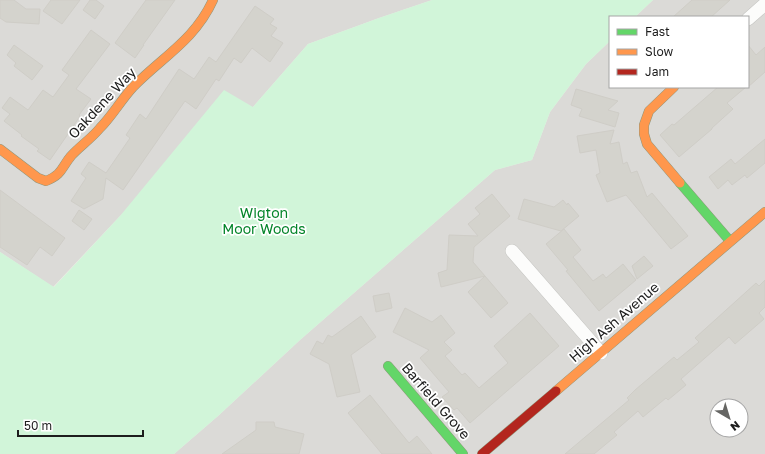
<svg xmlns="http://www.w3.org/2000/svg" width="765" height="454" viewBox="0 0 765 454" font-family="'Golos Text',sans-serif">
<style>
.residential{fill:#dbdad7;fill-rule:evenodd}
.park{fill:#d1f5d9}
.building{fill:#d4d3cd;stroke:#cfcdc7}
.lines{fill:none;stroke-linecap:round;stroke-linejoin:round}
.street-casing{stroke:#c4c4c1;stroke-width:14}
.fast-casing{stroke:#90977c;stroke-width:10}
.slow-casing{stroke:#90977c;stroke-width:10}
.jam-casing{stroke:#90977c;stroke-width:10}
.street{stroke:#fcfcfb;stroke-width:13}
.fast{stroke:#63d668;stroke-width:9}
.slow{stroke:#ff974d;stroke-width:9}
.jam{stroke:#b3261e;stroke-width:9}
.labels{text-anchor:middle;stroke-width:3.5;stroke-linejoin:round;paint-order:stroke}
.street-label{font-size:14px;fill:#1d1d1d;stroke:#fff}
.park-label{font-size:14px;fill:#038429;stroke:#fff}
</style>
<rect width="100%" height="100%" fill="#ecebe5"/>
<path class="residential" d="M0,0H432L379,18L308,44L253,107L120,216L53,287L0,252Z
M653,0H765V454H174L218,416L300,340L495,170L532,160L550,112L586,64L610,41V87H748V17H635ZM717,406H741V430H717Z"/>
<path class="park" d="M432,0H653L635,17H610V41L586,64L550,112L532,160L495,170L300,340L218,416L174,454H0V252L54,287L120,216L224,90L253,107L308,44L379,18Z"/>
<path class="building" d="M0,0H14L26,9H40L39,24L6,22L0,18Z
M51,0H80L62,24L43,11Z
M90,0H96L104,6L95,19L83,10Z
M146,0H175L143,45H144L135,58L115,43Z
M692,0H730L711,17H673Z
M255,6L274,19L270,24L277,28L271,36L283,43L270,62L252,48L241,63L234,58L219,81L216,79L196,109L185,101L123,190L106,178L103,199L84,209L71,201L86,178L81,174L89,162L106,173L130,138L126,135L140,114L146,119L179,69L194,79L209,57L216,62Z
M91,30L110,44L76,89L91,99L79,115L80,116L68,134L50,160L37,151L39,149L21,136L22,135L4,121L10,114L2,108L10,97L28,110L43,90L53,97L69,75L62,70Z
M14,45L43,66L32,80L14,66L16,63L7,55Z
M748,45L756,55L765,47V72L748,87Z
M718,87H746L727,103L733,109L712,128V129L679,157L660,135L672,124L674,125Z
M576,89L618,101L608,110L619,113L615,127L579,116L582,109L571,105Z
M614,130L610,144L619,142L623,164L627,162L631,173L637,171L647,197L652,193L688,236L671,249L626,195L607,202L596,175L600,173L596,150L580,153L577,136Z
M765,139V163L747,178L745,175L732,185L728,180L718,189L709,177L731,159L735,164Z
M0,190L65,238L52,256L40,247L27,265L0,247Z
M492,194L510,216L474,247L473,262L485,276L441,287L438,273L447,270L449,235L478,236L468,224L480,214L475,208Z
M524,199L554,207L563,200L567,205L568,203L579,216L561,231L518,219Z
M79,210L92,219L84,230L72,221Z
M564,229L581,250L573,257L593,281L603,274L606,278L623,264L636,280L599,311L566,271L568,270L546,244Z
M644,256L653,266L637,279L632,266Z
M485,276L508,303L491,318L468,292Z
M765,280V307L759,313L764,319L735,344L729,337L681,379L686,385L668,400L666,398L643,417L638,411L614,432L617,435L594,454H565L629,400L627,398L635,390L674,357L677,360L699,342L695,338L756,283L759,286Z
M389,293L392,308L376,312L373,296Z
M405,308L432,322L441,315L455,333L444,342L452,350L445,356L462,375L465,373L479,388L508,363L494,346L530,313L559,346L470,423L457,408L454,410L442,397L449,392L420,358L429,350L393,332Z
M361,316L376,337L351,355L360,392L337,397L329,364L310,354L317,341L323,344L328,335L332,337Z
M370,395L409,443L417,436L432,454H382L348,413Z
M256,422H274L275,427L304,434L299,454H222L256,430Z"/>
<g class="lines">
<g class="street-casing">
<path id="street" d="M748,19L765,4
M512,251L601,353"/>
</g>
<g class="fast-casing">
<path id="fast" d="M680,183L730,241
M388,366L463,454"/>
</g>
<g class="slow-casing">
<path id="slow" d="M674,87L649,111L644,125V134L647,144L680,183
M0,149L38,178L46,181C63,174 61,168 71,156C80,146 92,138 100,128C112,116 121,100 133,87C161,58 195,40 213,0
M556,391L765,212"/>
</g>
<g class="jam-casing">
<path id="jam" d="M482,454L556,391"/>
</g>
<use href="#street" class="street"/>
<use href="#fast" class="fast"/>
<use href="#slow" class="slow"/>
<use href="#jam" class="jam"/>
</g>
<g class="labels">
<g class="street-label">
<text transform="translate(102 103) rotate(-47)" y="5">Oakdene Way</text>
<text transform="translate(614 322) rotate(-41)" y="5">High Ash Avenue</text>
<text transform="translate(436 401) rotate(49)" y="5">Barfield Grove</text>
</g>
<g class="park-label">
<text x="264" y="218">Wigton<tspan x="264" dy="16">Moor Woods</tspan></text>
</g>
</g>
<rect x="609" y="16" width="140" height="72" fill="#ffffff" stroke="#a5a5a5"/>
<rect x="617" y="29" width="20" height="6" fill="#63d668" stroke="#a5a5a5"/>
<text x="645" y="36" font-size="12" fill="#1d1d1d">Fast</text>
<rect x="617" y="49" width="20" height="6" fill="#ff974d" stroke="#a5a5a5"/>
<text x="645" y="56" font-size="12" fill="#1d1d1d">Slow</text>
<rect x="617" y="69" width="20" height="6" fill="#b3261e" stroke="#a5a5a5"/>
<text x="645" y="76" font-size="12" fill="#1d1d1d">Jam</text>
<g transform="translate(729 418) rotate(142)"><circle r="19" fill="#ffffff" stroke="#a5a5a5"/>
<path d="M0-3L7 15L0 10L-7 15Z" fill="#656563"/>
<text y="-6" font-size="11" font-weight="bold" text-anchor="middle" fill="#1d1d1d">N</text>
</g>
<path d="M18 430v6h125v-6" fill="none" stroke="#1d1d1d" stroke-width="2"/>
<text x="24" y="430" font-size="12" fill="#1d1d1d" stroke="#ffffff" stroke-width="3" paint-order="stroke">50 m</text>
</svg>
